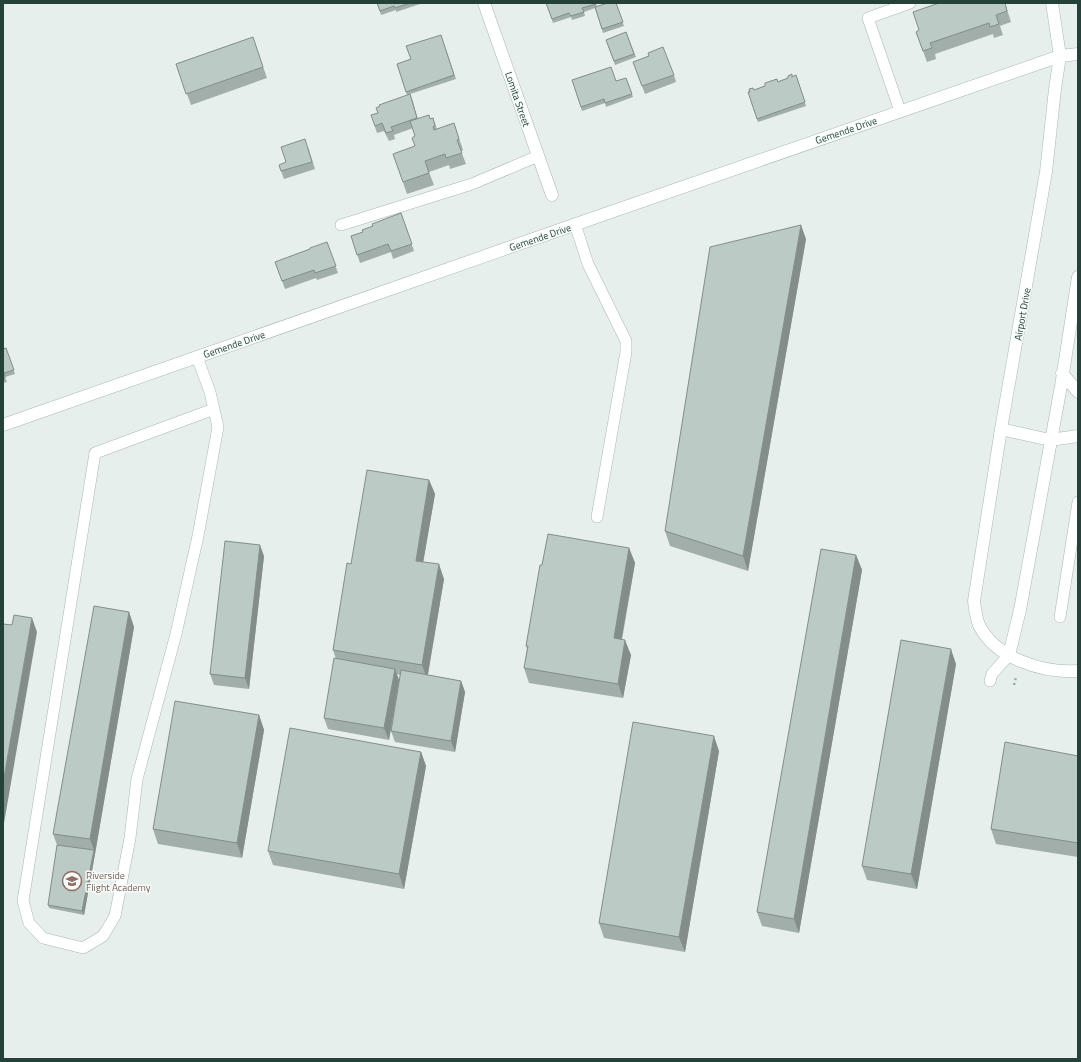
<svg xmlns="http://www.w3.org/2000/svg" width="1081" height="1062" viewBox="0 0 1081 1062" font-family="'Titillium Web',sans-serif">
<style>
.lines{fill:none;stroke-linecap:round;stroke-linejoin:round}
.lane-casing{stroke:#a8b8b2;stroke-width:12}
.street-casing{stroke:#a8b8b2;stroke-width:13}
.path{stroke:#86b3a5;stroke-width:2.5;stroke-dasharray:2 3;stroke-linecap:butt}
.lane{stroke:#fff;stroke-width:11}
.street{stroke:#fff;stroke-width:12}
.wall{fill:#a1aea9}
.shaded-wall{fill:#838d89}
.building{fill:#bbcac4;stroke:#838d89}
.labels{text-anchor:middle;stroke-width:3;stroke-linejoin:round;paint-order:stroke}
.street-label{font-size:10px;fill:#24423a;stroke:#f7fbf9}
.education-label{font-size:10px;fill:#785e54;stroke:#f7fbf9;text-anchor:start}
</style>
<rect width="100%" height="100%" fill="#e6efeb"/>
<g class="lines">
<g class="lane-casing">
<path id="lane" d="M900,111L868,18L910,3
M575,224L588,264L626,341V352L597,517
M341,225L472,184L538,156
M197,357L210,392L218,427L198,536L176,634L137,779L130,838L115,916L103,936L83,948L43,938L29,923L23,901L95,453L214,409
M1060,617L1078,502
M990,681L992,674L1009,655"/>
</g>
<g class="street-casing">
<path id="street" d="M484,3L552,195
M1052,3L1060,56L1055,89L1046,172L1001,429L974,601C975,609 976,618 979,625C996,659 1043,673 1078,671
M1062,373L1078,392
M3,425L562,229L1060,56L1078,54
M1001,429L1050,440L1078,436
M1009,655L1020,610L1061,386L1078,277"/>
</g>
<path class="path" d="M1014,685L1016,677"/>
<use href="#lane" class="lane"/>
<use href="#street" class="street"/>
</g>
<path class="wall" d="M377,3H423L396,12V10L381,15Z
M546,3H596L597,7L616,3L624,26L603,33L595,8L584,12L585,16L572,20L571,17L553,23Z
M1005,3L1011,22L1000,26L1003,35L994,38L993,34L935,54L936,59L927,62L916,32Z
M626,32L636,57L615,65L606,40Z
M441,35L456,79L410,94L418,119H430L433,118L437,129L454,123L463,150L461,151L466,164L450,169L449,165L429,172L434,185L407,194L393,154L415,146V136L413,128L394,135L395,139L389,141L384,131L377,133L371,115L378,113L407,95L397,64L411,59Z
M253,37L267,78L191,105L176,64Z
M649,56L674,75L676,82L645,94L633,62Z
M796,75L806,106L758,122L748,92Z
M626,78L633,97L606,107L605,103L582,111L572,80L616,81Z
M308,147L315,169L284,179L281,171L286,162Z
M401,213L414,251L393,259L391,252L360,263L351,236L363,232L373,226Z
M806,239L748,571L670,546L665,531Z
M327,242L338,273L317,280L316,278L285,289L275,262L310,249Z
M6,348L15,374L5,377L7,382L3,383V349Z
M429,480L435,494L423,562L444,579L428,675L461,681L465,692L455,752L395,742L391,731L400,675L397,674L399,680L389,740L328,729L324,718L336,659L333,650L351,564Z
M629,548L635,563L622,640L631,655L623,698L529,683L524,668L527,649L526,646L542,565Z
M856,555L862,570L799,933L762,926L757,912Z
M264,556L249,689L214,685L210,674Z
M129,612L134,627L95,854L84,915L49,908L48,905L57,845L53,834Z
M956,664L917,889L867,880L862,866Z
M259,715L264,730L242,858L158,844L153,829Z
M719,751L685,952L604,938L599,923Z
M421,752L426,766L404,889L273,865L268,851Z
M1078,756V857L996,844L991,829Z"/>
<path class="shaded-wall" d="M410,94L413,102L419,126L417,118Z
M801,225L806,239L748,571L743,556Z
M429,480L435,494L421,575L416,561Z
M260,545L264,556L249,689L245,678Z
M629,548L635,563L619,653L614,638Z
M856,555L862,570L799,933L794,919Z
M439,564L444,579L427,679L422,665Z
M129,612L134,627L95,854L84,915L82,911L94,850L90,839Z
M32,618L37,632L3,829V783Z
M625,640L631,655L623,698L618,684Z
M951,649L956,664L917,889L911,874Z
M395,669L399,680L389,740L384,728Z
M461,681L465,692L455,752L451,741Z
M259,715L264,730L242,858L237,843Z
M714,736L719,751L685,952L679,937Z
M421,752L426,766L404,889L399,874Z"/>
<path class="building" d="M377,3H410L395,8L394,6L380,11Z
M546,3H596V4L582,8L584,12L571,16L569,13L552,19Z
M608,3H616L623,22L602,29L595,7Z
M939,3H1005L1007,11L996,15L999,24L990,27L989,23L930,43L932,48L923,51L916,32L919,30L913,12Z
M626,32L634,54L614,61L606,40Z
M441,35L454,75L406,92L397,64L411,59L406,46Z
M253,37L263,67L186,94L176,64Z
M663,47L674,75L642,86L633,62L649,56L648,53Z
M611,67L616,81L626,78L632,94L605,103L604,99L581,107L572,80Z
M792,74V77L796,75L805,102L757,119L748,92H750L749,89L753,88L754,90L765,86V83L777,79L778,82L788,78V76Z
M410,94L417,118L391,127L393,131L386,133L382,123L375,126L371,115L378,113L376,108L380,106L379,105Z
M429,115L430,119L433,118L435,126L433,127L434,130L454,123L459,139L457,140L462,153L446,158L445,154L425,161L429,173L403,182L393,154L415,146L412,138L415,136L410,121Z
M305,139L312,162L281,171L279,165L286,162L281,147Z
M401,213L412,244L391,251L388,244L357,255L351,236L363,232L362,230L373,226L372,224Z
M801,225L743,556L665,531L710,247Z
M327,242L336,266L315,273L314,270L282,281L275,262L310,249V248Z
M6,348L14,370L4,373L5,378L3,379V349Z
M367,470L429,480L416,561L439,564L422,665L333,650L347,563L351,564Z
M548,534L629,548L614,638L625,640L618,684L524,668L528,646H526L540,565H542Z
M225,541L260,545L245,678L210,674Z
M821,549L856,555L794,919L757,912Z
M94,606L129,612L90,839L53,834Z
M14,615L32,618L3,783V624L12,625Z
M901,640L951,649L911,874L862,866Z
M334,658L395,669L384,728L324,718Z
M401,670L461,681L451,741L391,731Z
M175,701L259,715L237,843L153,829Z
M633,722L714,736L679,937L599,923Z
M290,728L421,752L399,874L268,851Z
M1005,742L1078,756V843L991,829Z
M57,845L94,850L82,911L48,905Z"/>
<defs>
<g id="school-ring" transform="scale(1)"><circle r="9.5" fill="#f7fbf9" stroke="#8d6e63" stroke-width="1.5"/><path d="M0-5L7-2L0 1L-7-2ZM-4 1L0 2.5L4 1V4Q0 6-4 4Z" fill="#8d6e63"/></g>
</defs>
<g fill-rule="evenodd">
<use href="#school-ring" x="72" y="881"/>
</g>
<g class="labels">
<g class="street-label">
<text transform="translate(518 99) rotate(71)" y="4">Lomita Street</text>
<text transform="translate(846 130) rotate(-19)" y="4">Gemende Drive</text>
<text transform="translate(540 237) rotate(-19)" y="4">Gemende Drive</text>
<text transform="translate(1022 314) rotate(-80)" y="4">Airport Drive</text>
<text transform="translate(234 344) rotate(-19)" y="4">Gemende Drive</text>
</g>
<g class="education-label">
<text x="86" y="879">Riverside<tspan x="86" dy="12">Flight Academy</tspan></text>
</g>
</g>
<rect width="1081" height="1062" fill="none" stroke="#24423a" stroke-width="8"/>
</svg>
